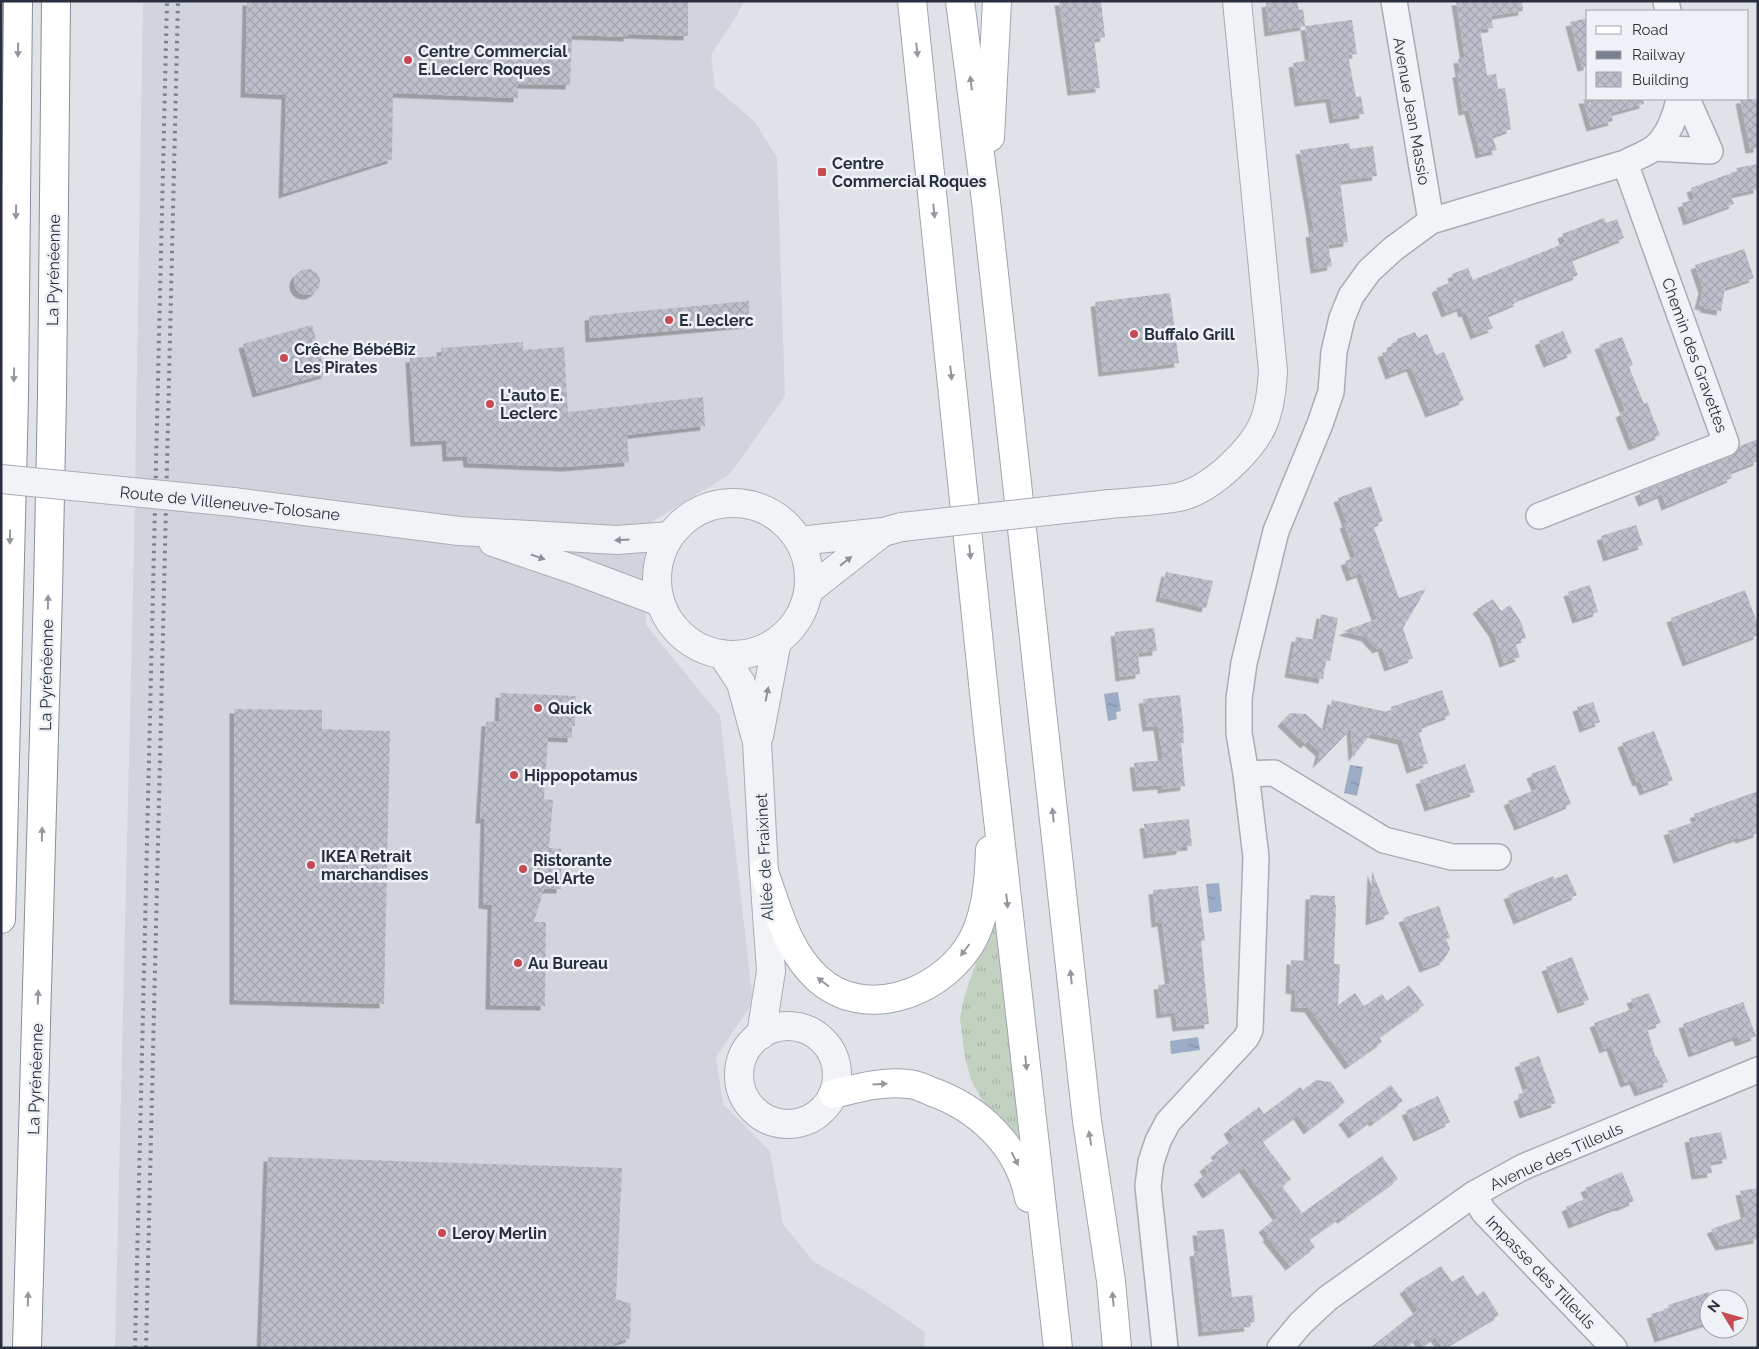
<svg xmlns="http://www.w3.org/2000/svg" width="1759" height="1349" viewBox="0 0 1759 1349" font-family="Raleway,sans-serif">
<style>
.built{fill:#d1d4dc}
.grass{fill:url(#grass-tufts)}
.water{fill:url(#water-ripples)}
.building{fill:url(#building-cross-hatch);filter:url(#shadow)}
.lines{fill:none;stroke-linecap:round;stroke-linejoin:round}
.minor-casing{stroke:#a8acb4;stroke-width:28}
.tertiary-casing{stroke:#a8acb4;stroke-width:30}
.primary-casing{stroke:#9fa5b2;stroke-width:30}
.motorway-casing{stroke:#878e9d;stroke-width:30}
.minor{stroke:#f1f3f6;stroke-width:25}
.tertiary{stroke:#f1f3f6;stroke-width:28}
.primary{stroke:#fff;stroke-width:28}
.motorway{stroke:#fff;stroke-width:28}
.rail{stroke:#798090;stroke-width:4;stroke-dasharray:2.5 5;stroke-linecap:butt}
.tertiary-bridge-casing{stroke:#a8acb4;stroke-width:30;stroke-linecap:butt}
.tertiary-bridge{stroke:#f1f3f6;stroke-width:28}
.oneway{fill:#94979e}
.oneway2{fill:#8d919a}
.poi-dot{fill:#c64a52;stroke:#eef1f5;stroke-width:2}
.labels{text-anchor:middle;stroke-width:5;stroke-linejoin:round;paint-order:stroke}
.poi-label{font-size:16px;font-weight:bold;fill:#292f3e;stroke:#eef1f5;text-anchor:start}
.street-label{font-size:16px;fill:#292f3e;stroke:#eef1f5}
</style>
<defs>
<pattern id="grass-tufts" width="24" height="20" patternUnits="userSpaceOnUse" patternTransform="scale(1.25)"><rect width="24" height="20" fill="#c3d1c1"/><path d="M3 7l-1-3M5 7V3M7 7l1-3M15 17l-1-3M17 17v-4M19 17l1-3" fill="none" stroke="#a8b4a7"/></pattern>
<pattern id="water-ripples" width="26" height="14" patternUnits="userSpaceOnUse" patternTransform="scale(1.25)"><rect width="26" height="14" fill="#9cacc6"/><path d="M2 4q2-2 4 0t4 0M15 11q2-2 4 0t4 0" fill="none" stroke="#7f8ca2"/></pattern>
<pattern id="building-cross-hatch" width="8" height="8" patternUnits="userSpaceOnUse" patternTransform="scale(1.25)"><rect width="8" height="8" fill="#bdc0ca"/><path d="M0 0l8 8M0 8l8-8" fill="none" stroke="#a2a5af"/></pattern>
<filter id="shadow"><feDropShadow dx="-4.5" dy="4.5" stdDeviation="0" flood-color="#0004"/></filter>
</defs>
<rect width="100%" height="100%" fill="#dfe2e7"/>
<path class="built" d="M143,1H744L737,15L711,55L715,88L755,122L777,158L785,396L730,474L645,526L646,625L720,716L753,1002L716,1057L723,1104L770,1151L783,1224L813,1261L871,1295L925,1332L924,1348H115L134,548Z"/>
<path class="grass" d="M999,901L1021,1139L993,1114L982,1100L972,1082L965,1059L960,1018L964,998L985,935Z"/>
<path class="water" d="M1118,692L1121,711L1116,712L1117,719L1108,721L1104,694Z
M1350,765L1363,767L1357,796L1344,793Z
M1219,883L1222,911L1209,913L1206,884Z
M1198,1037L1200,1050L1171,1054L1170,1041Z"/>
<path class="building" d="M247,1H688V36L628,34V37L572,35L570,85L518,84V98L393,93L392,159L283,194L286,95L245,93Z
M1059,1H1101L1105,37L1094,39L1100,88L1072,91Z
M1280,1H1297L1299,10L1303,9L1305,26L1269,32L1266,3Z
M1456,1H1522L1523,11L1491,16L1493,28L1480,29L1487,75L1496,74L1498,89L1505,88L1511,129L1492,136L1497,150L1480,154L1469,110L1463,111L1457,73H1460L1458,59L1465,58Z
M1588,18V66L1582,67L1570,22Z
M1352,20L1357,54L1348,55L1356,97L1361,96L1364,114L1334,119L1330,98L1299,102L1293,63L1310,60L1305,26Z
M1583,99H1643L1644,104L1611,113L1613,121L1591,127Z
M1740,99H1758V148L1750,149Z
M1349,143L1350,149L1373,146L1377,176L1340,181L1348,242L1328,245L1332,266L1315,269L1310,233L1314,232L1300,150Z
M1758,164V189L1730,195L1734,204L1688,221L1682,203L1695,199L1691,188L1737,171L1736,168Z
M1604,218L1606,223L1617,219L1624,238L1571,259L1578,275L1517,299L1518,302L1487,315L1493,328L1475,335L1466,312L1463,313L1461,307L1446,313L1436,288L1454,281L1452,274L1468,268L1473,280L1565,243L1562,234Z
M1744,249L1754,278L1725,288L1721,311L1704,308L1705,306L1699,305L1703,289L1695,265Z
M294 282a13 13 0 1 1 26 0a13 13 0 1 1-26 0Z
M1170,293L1179,363L1103,372L1095,302Z
M749,301V324L590,338L589,316Z
M312,325L326,374L257,393L243,344Z
M1563,331L1572,353L1548,363L1539,341Z
M1415,332L1418,338L1427,334L1436,355L1444,352L1464,400L1430,413L1411,367L1390,375L1382,353L1393,349L1391,344L1397,341V339Z
M1622,337L1633,365L1629,367L1644,404L1647,402L1660,435L1633,446L1620,413L1625,411L1599,345Z
M523,342V350L564,347L568,412L703,397L705,426L627,435L629,462L566,467L468,463L467,456L447,457L446,440L415,442L410,358L442,356L441,348Z
M1758,439V461L1730,472L1732,478L1666,506L1662,494L1643,502L1639,492L1731,456L1737,452L1740,446Z
M1371,486L1383,521L1373,525L1399,598L1426,589L1403,628L1413,658L1389,667L1382,647L1377,649L1366,637L1343,631L1377,619L1361,573L1351,577L1345,561L1356,557L1344,524L1347,523L1338,498Z
M1636,525L1643,545L1608,557L1601,536Z
M1166,572L1213,581L1206,608L1160,597Z
M1590,585L1598,612L1577,619L1568,592Z
M1745,590L1758,625V635L1687,662L1671,618Z
M1493,599L1501,611L1510,605L1521,622L1526,638L1515,642L1520,657L1504,663L1494,633L1477,609Z
M1321,614L1338,618L1330,661L1326,660L1323,679L1289,673L1296,637L1316,640Z
M1154,628L1157,651L1138,653L1140,674L1120,677L1115,632Z
M1442,690L1450,715L1425,724L1427,727L1418,730L1428,763L1411,769L1402,740L1371,733L1353,757L1351,729L1317,764L1320,752L1308,741L1305,744L1282,722L1290,713L1306,714L1325,732L1332,700L1392,713L1391,707Z
M500,693L576,696L575,726H572V738L548,737L544,799L553,800L549,848L561,849V889H544L534,922H546L545,1006L490,1005L492,905L483,904L485,819H480L486,722L499,721Z
M1180,695L1184,733H1183L1184,743H1181L1185,786L1162,789V785L1137,787L1134,763L1163,760L1158,726L1147,727L1143,699Z
M1593,702L1600,722L1584,728L1577,707Z
M234,709L322,710V729L390,731L384,1004L234,1000Z
M1654,731L1673,780L1644,791L1640,781L1637,782L1622,743Z
M1465,764L1475,792L1429,807L1420,780Z
M1555,765L1571,804L1519,826L1508,801L1537,789L1531,774Z
M1758,791V833L1740,839L1739,837L1678,859L1668,831L1697,821L1694,814Z
M1189,819L1192,846L1181,847V850L1148,854L1144,824Z
M1372,871L1389,914L1370,921Z
M1567,874L1577,895L1518,920L1508,895L1553,876L1554,879Z
M1198,886L1205,940L1201,941L1209,1024L1177,1027L1175,1012L1161,1014L1158,985L1170,984L1162,922L1156,923L1153,890Z
M1310,895L1335,896V905H1336L1334,964H1340L1338,1005L1355,993L1364,1006L1382,994L1387,1001L1409,985L1424,1005L1379,1037L1382,1042L1349,1065L1309,1008L1295,1007L1296,990L1290,989L1291,960L1308,961Z
M1439,906L1450,938L1446,939L1450,949L1443,961L1424,968L1403,918Z
M1572,957L1589,1000L1562,1009L1546,967Z
M1649,993L1661,1023L1647,1028L1655,1056L1657,1057L1668,1082L1639,1092L1634,1080L1625,1083L1611,1046L1604,1049L1594,1023L1635,1008L1631,999Z
M1743,1002L1756,1036L1740,1042L1737,1036L1693,1053L1683,1024Z
M1539,1056L1556,1103L1524,1114L1518,1097L1525,1094L1523,1090L1528,1089L1519,1063Z
M1316,1080L1331,1082L1345,1102L1308,1130L1298,1115L1262,1141L1291,1179L1282,1186L1302,1213L1382,1156L1398,1179L1342,1219L1340,1217L1309,1239L1315,1247L1290,1266L1267,1237L1269,1236L1263,1228L1278,1217L1244,1168L1207,1194L1198,1180L1208,1173L1204,1167L1218,1157L1215,1153L1234,1139L1228,1130L1259,1107L1264,1114L1300,1087L1303,1090Z
M1391,1085L1403,1101L1374,1122L1372,1120L1353,1134L1343,1120Z
M1438,1096L1450,1122L1418,1137L1406,1111Z
M1721,1132L1727,1159L1710,1162L1712,1173L1696,1175L1689,1138Z
M268,1157L622,1168L616,1299L631,1304L630,1338L615,1343V1348H261Z
M1622,1172L1634,1201L1620,1207L1619,1206L1573,1224L1566,1207L1589,1197L1585,1188Z
M1758,1188V1239L1720,1246L1711,1229L1746,1217L1740,1191Z
M1224,1229L1232,1297L1252,1295L1255,1322L1248,1323L1249,1327L1203,1332L1194,1252L1199,1251L1197,1231Z
M1441,1266L1452,1282L1463,1275L1477,1296L1484,1291L1499,1315L1443,1348L1435,1337L1423,1346L1417,1338L1405,1348H1370L1418,1310L1404,1289Z
M1709,1292V1322L1659,1338L1651,1314L1669,1309L1668,1305Z"/>
<g class="lines">
<g class="minor-casing">
<path id="minor" d="M1394,1L1431,221
M1666,1L1668,11
M1654,148L1710,151L1687,99
M1539,516L1726,443L1625,163
M1246,774L1274,773L1384,840L1452,857H1498
M1474,1194L1483,1211L1614,1348
M1165,1348L1148,1186L1151,1162L1158,1141L1168,1122L1246,1038L1250,1030L1256,857L1246,774L1239,733V699L1244,663L1276,531L1320,424L1331,392L1334,352L1342,318L1351,296L1369,271L1393,249L1431,221L1625,163C1634,158 1646,154 1654,148C1668,137 1676,115 1679,99
M1280,1348L1301,1323L1328,1298L1474,1194L1523,1167L1758,1070"/>
</g>
<g class="tertiary-casing">
<path id="tertiary" d="M233,502L459,531L617,540L670,536
M657 579a76 76 0 1 1 152 0a76 76 0 1 1-152 0Z
M1110,504C1133,502 1157,501 1179,497C1211,490 1257,447 1266,416C1271,401 1272,386 1273,371L1237,1
M799,541L883,532L902,527
M493,542L575,570L660,602
M808,591L883,532
M722,654L741,683L757,742L764,872L771,971L761,1035
M759,736L777,641
M739 1075a49 49 0 1 1 98 0a49 49 0 1 1-98 0Z"/>
</g>
<g class="primary-casing">
<path id="primary" d="M912,1L988,731L1058,1348
M960,1L986,201L1087,1121L1111,1281L1117,1348
M990,137L997,1
M764,872C778,910 787,951 818,979C864,1020 935,995 967,949C986,922 989,882 990,850
M833,1094C858,1088 882,1081 908,1084C916,1084 923,1088 930,1091C979,1108 1019,1146 1029,1198"/>
</g>
<g class="motorway-casing">
<path id="motorway" d="M1,919L14,397L18,1
M27,1348L48,591L52,395L56,1"/>
</g>
<use href="#minor" class="minor"/>
<use href="#tertiary" class="tertiary"/>
<use href="#primary" class="primary"/>
<use href="#motorway" class="motorway"/>
<path class="rail" d="M135,1348L167,1
M146,1348L178,1"/>
<g class="tertiary-bridge-casing">
<path id="tertiary-bridge" d="M1,479L233,502
M902,527L1110,504"/>
</g>
<use href="#tertiary-bridge" class="tertiary-bridge"/>
</g>
<defs><path id="oneway-solid" d="M-6-.8H1V-3.2L6.5 0L1 3.2V.8H-6Z" transform="scale(1.25)"/></defs>
<g class="oneway">
<use href="#oneway-solid" transform="translate(18 50) rotate(91)"/>
<use href="#oneway-solid" transform="translate(917 50) rotate(84)"/>
<use href="#oneway-solid" transform="translate(971 83) rotate(-97)"/>
<use href="#oneway-solid" transform="translate(934 211) rotate(84)"/>
<use href="#oneway-solid" transform="translate(16 212) rotate(91)"/>
<use href="#oneway-solid" transform="translate(951 373) rotate(84)"/>
<use href="#oneway-solid" transform="translate(14 375) rotate(91)"/>
<use href="#oneway-solid" transform="translate(10 537) rotate(91)"/>
<use href="#oneway-solid" transform="translate(970 552) rotate(84)"/>
<use href="#oneway-solid" transform="translate(48 602) rotate(-89)"/>
<use href="#oneway-solid" transform="translate(1053 815) rotate(-96)"/>
<use href="#oneway-solid" transform="translate(42 834) rotate(-89)"/>
<use href="#oneway-solid" transform="translate(1007 901) rotate(84)"/>
<use href="#oneway-solid" transform="translate(965 950) rotate(127)"/>
<use href="#oneway-solid" transform="translate(1071 977) rotate(-96)"/>
<use href="#oneway-solid" transform="translate(823 982) rotate(-143)"/>
<use href="#oneway-solid" transform="translate(38 997) rotate(-88)"/>
<use href="#oneway-solid" transform="translate(1026 1063) rotate(84)"/>
<use href="#oneway-solid" transform="translate(880 1084) rotate(-3)"/>
<use href="#oneway-solid" transform="translate(1090 1138) rotate(-99)"/>
<use href="#oneway-solid" transform="translate(1015 1159) rotate(63)"/>
<use href="#oneway-solid" transform="translate(28 1299) rotate(-88)"/>
<use href="#oneway-solid" transform="translate(1113 1299) rotate(-95)"/>
</g>
<g class="oneway2">
<use href="#oneway-solid" transform="translate(622 540) rotate(177)"/>
<use href="#oneway-solid" transform="translate(538 557) rotate(19)"/>
<use href="#oneway-solid" transform="translate(846 561) rotate(-38)"/>
<use href="#oneway-solid" transform="translate(767 694) rotate(-79)"/>
</g>
<g class="poi-dot">
<circle cx="408" cy="60" r="5"/>
<rect x="817" y="167" width="10" height="10" rx="2.5"/>
<circle cx="669" cy="320" r="5"/>
<circle cx="1134" cy="334" r="5"/>
<circle cx="284" cy="358" r="5"/>
<circle cx="490" cy="404" r="5"/>
<circle cx="538" cy="708" r="5"/>
<circle cx="514" cy="775" r="5"/>
<circle cx="311" cy="865" r="5"/>
<circle cx="523" cy="869" r="5"/>
<circle cx="518" cy="963" r="5"/>
<circle cx="442" cy="1233" r="5"/>
</g>
<g class="labels">
<g class="poi-label">
<text x="418" y="57">Centre Commercial<tspan x="418" dy="18">E.Leclerc Roques</tspan></text>
<text x="832" y="169">Centre<tspan x="832" dy="18">Commercial Roques</tspan></text>
<text x="679" y="326">E. Leclerc</text>
<text x="1144" y="340">Buffalo Grill</text>
<text x="294" y="355">Crêche BébéBiz<tspan x="294" dy="18">Les Pirates</tspan></text>
<text x="500" y="401">L'auto E.<tspan x="500" dy="18">Leclerc</tspan></text>
<text x="548" y="714">Quick</text>
<text x="524" y="781">Hippopotamus</text>
<text x="321" y="862">IKEA Retrait<tspan x="321" dy="18">marchandises</tspan></text>
<text x="533" y="866">Ristorante<tspan x="533" dy="18">Del Arte</tspan></text>
<text x="528" y="969">Au Bureau</text>
<text x="452" y="1239">Leroy Merlin</text>
</g>
<g class="street-label">
<text transform="translate(1412 111) rotate(80)" y="6">Avenue Jean Massio</text>
<text transform="translate(53 270) rotate(-89)" y="6">La Pyrénéenne</text>
<text transform="translate(1695 355) rotate(70)" y="6">Chemin des Gravettes</text>
<text transform="translate(230 503) rotate(6)" y="6">Route de Villeneuve-Tolosane</text>
<text transform="translate(46 675) rotate(-89)" y="6">La Pyrénéenne</text>
<text transform="translate(764 857) rotate(-93)" y="6">Allée de Fraixinet</text>
<text transform="translate(35 1079) rotate(-88)" y="6">La Pyrénéenne</text>
<text transform="translate(1556 1156) rotate(-24)" y="6">Avenue des Tilleuls</text>
<text transform="translate(1541 1272) rotate(46)" y="6">Impasse des Tilleuls</text>
</g>
</g>
<rect width="1759" height="1349" fill="none" stroke="#292f3e" stroke-width="5"/>
<rect x="1586" y="10" width="162" height="90" fill="#eef1f5" stroke="#9fa3ac"/>
<rect x="1596" y="26" width="25" height="8" fill="#ffffff" stroke="#9fa3ac"/>
<text x="1632" y="35" font-size="15" fill="#292f3e">Road</text>
<rect x="1596" y="51" width="25" height="8" fill="#798090" stroke="#9fa3ac"/>
<text x="1632" y="60" font-size="15" fill="#292f3e">Railway</text>
<rect x="1596" y="72" width="25" height="15" fill="url(#building-cross-hatch)" stroke="#9fa3ac"/>
<text x="1632" y="85" font-size="15" fill="#292f3e">Building</text>
<g transform="translate(1724 1314) rotate(307)"><circle r="24" fill="#eef1f5" stroke="#9fa3ac"/>
<path d="M0-4L9 19L0 12L-9 19Z" fill="#c64a52"/>
<text y="-8" font-size="14" font-weight="bold" text-anchor="middle" fill="#292f3e">N</text>
</g>
</svg>
